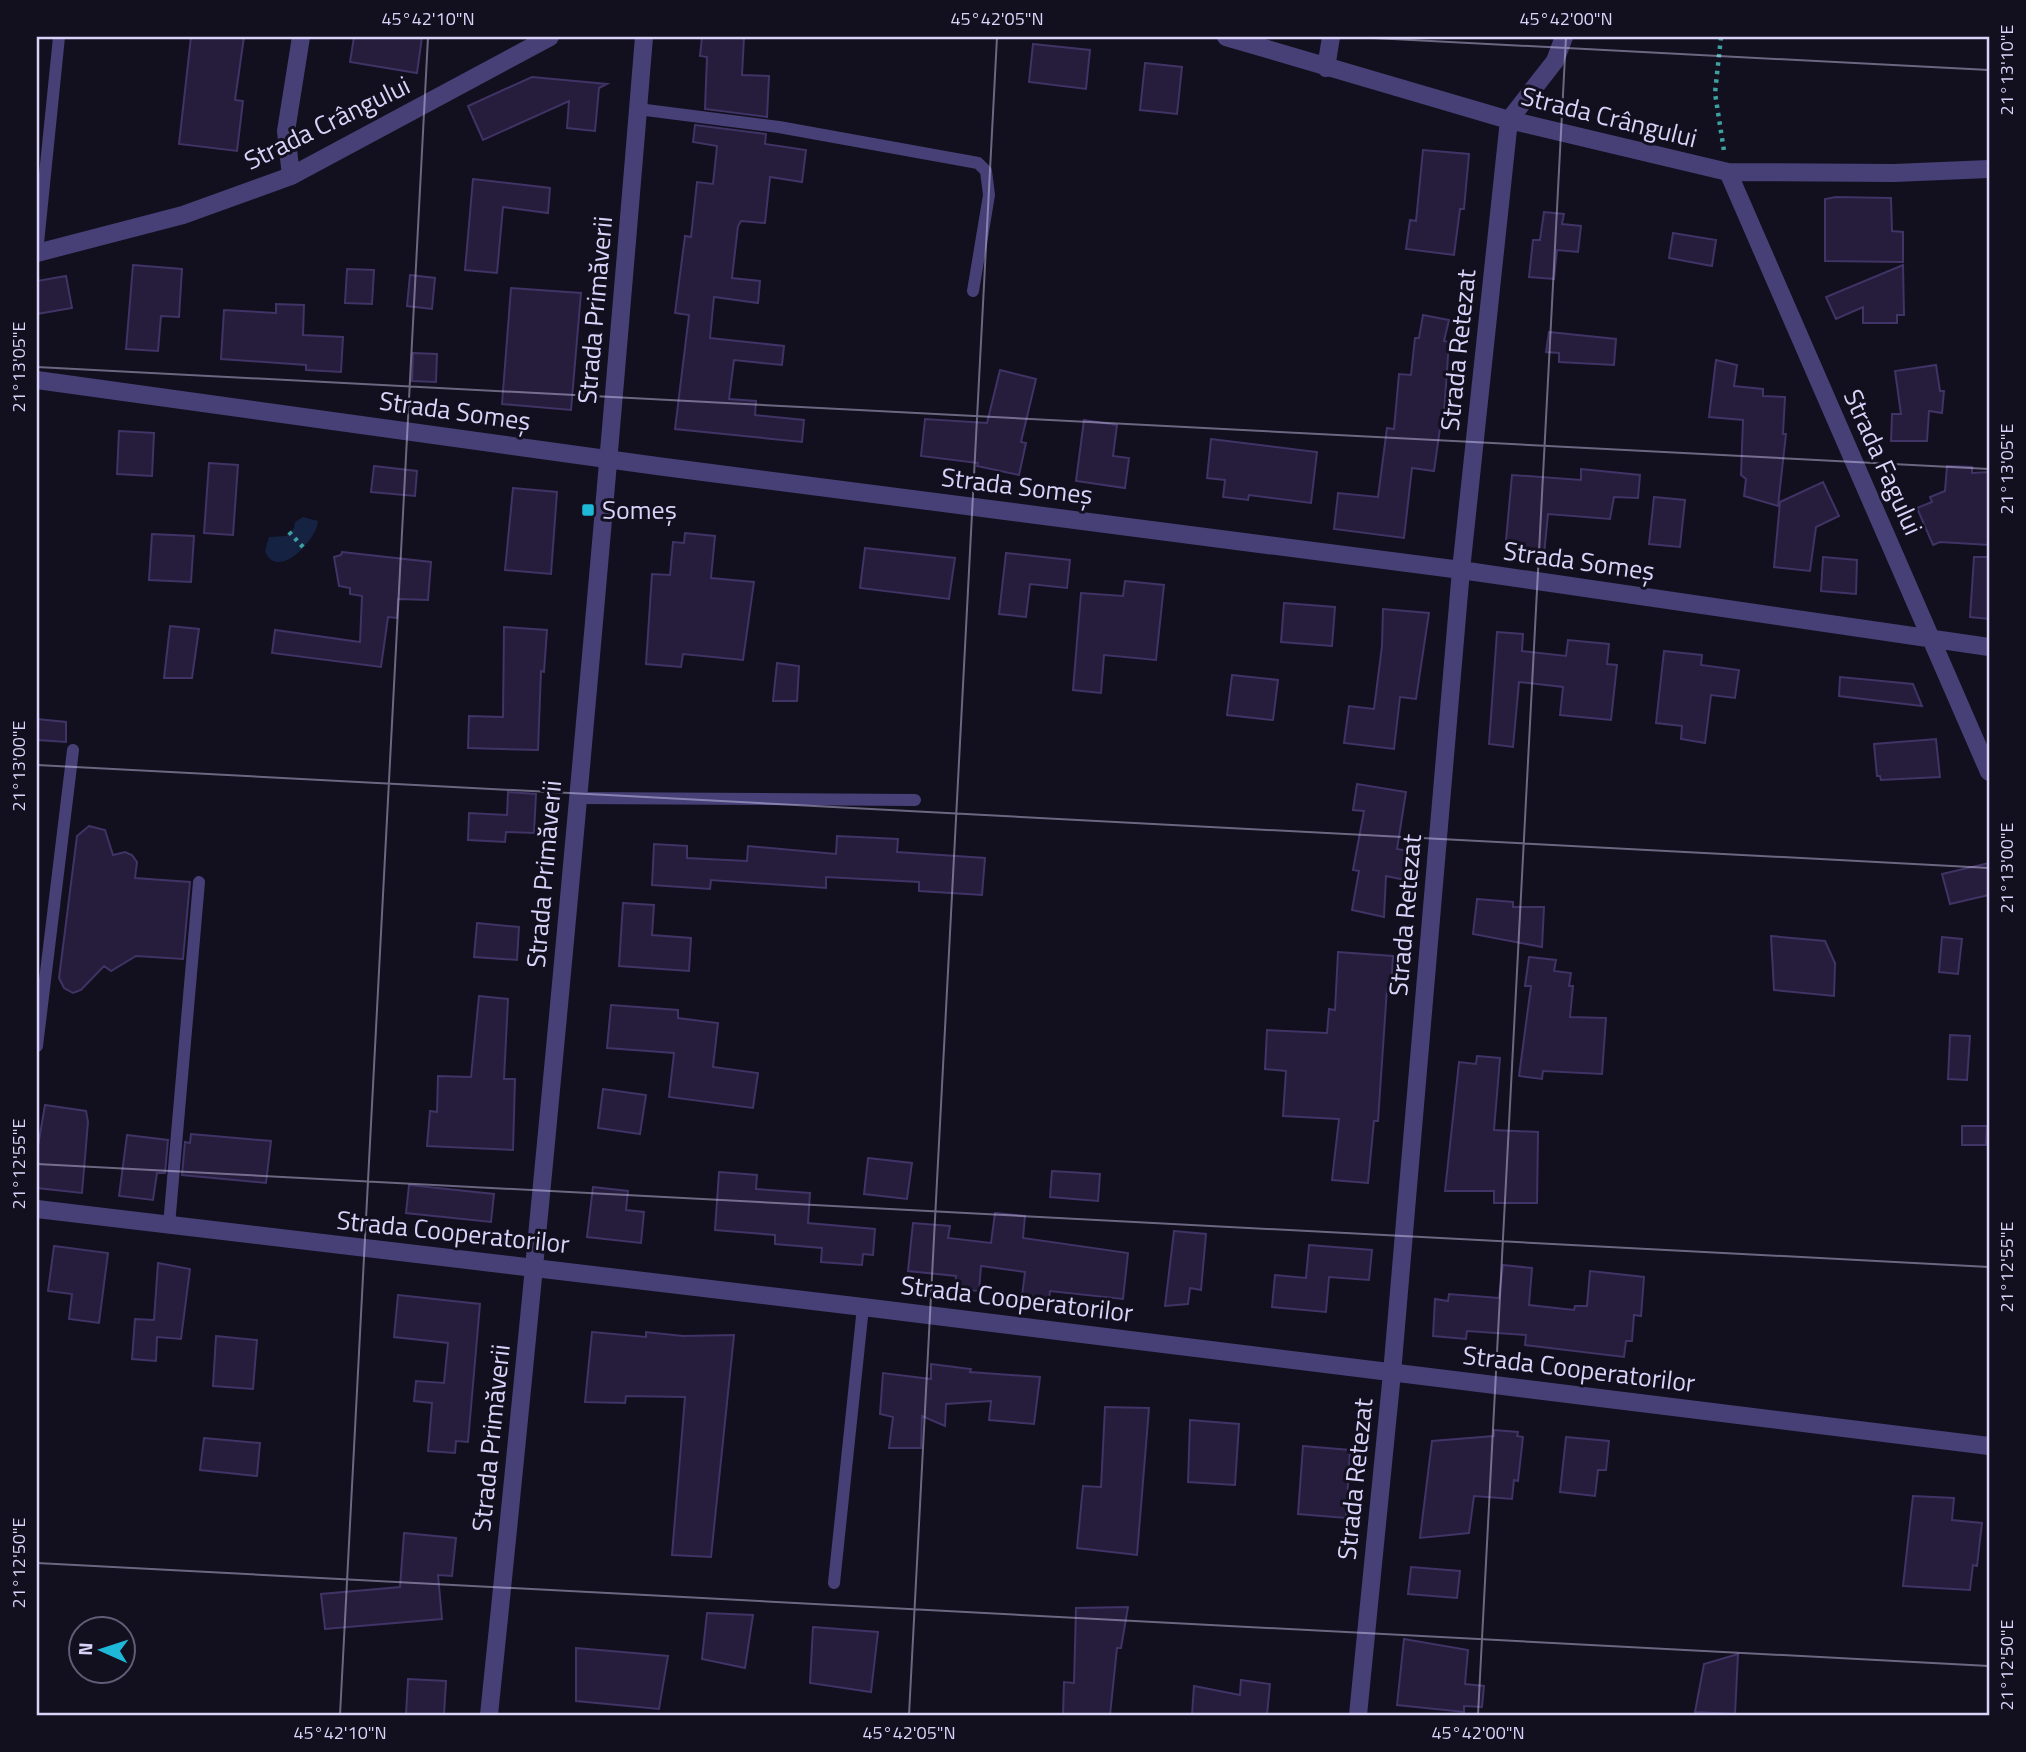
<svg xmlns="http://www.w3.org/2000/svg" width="2026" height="1752" viewBox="0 0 2026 1752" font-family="'Titillium Web',sans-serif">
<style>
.water{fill:#152241}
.building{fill:#261d3c;stroke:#403365;stroke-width:2}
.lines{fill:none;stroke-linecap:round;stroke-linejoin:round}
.path{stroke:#3da0a1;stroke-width:4.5;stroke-dasharray:3.5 5;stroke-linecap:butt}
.service{stroke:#464076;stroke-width:12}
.minor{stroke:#464076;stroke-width:18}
.tertiary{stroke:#464076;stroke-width:18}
.ticks{fill:none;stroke:#d9d2f9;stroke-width:2;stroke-opacity:0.45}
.poi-dot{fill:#1eb8d9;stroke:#120f1e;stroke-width:2.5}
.labels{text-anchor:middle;stroke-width:6;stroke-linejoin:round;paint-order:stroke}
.street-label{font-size:26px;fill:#d9d2f9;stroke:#120f1e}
.poi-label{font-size:26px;fill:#d9d2f9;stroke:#120f1e;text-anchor:start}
.neatline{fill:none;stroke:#d9d2f9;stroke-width:2.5}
.ticks-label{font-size:18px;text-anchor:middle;fill:#d9d2f9}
</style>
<rect width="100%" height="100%" fill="#120f1e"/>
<path class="water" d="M303,517L318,521C317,540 277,582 265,551L269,537L286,536L294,528L295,522Z"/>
<path class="building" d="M191,37H244L235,100L243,101L237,151L179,144Z
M354,37H422L417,73L350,62Z
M702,37H744L742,75L769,76L767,117L705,109L707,57L700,56Z
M1033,44L1090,50L1086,89L1029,82Z
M1145,63L1182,67L1177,114L1140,110Z
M532,77L607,84L599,88L595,131L567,128L569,101L483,140L468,106Z
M695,125L766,134L765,144L806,150L802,182L770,177L765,223L741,221L738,226L732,278L760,281L758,303L714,297L710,338L784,346L782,365L734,360L729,399L756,401L755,415L804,420L802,442L675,429L689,315L675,313L685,236L691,237L697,182L713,184L717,146L693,142Z
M1423,150L1469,154L1464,209H1460L1454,255L1406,249L1410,220L1416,221Z
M473,179L550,188L548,213L503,207L497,273L465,270Z
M1836,197L1891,198L1892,231L1903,232V262L1825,261V199Z
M1544,212L1564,214L1562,224L1581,226L1578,252L1557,250L1554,279L1529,277L1533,240H1540Z
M1673,233L1716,240L1712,266L1669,258Z
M133,265L182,269L179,317L161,316L158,351L126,349Z
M1903,265L1904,315H1897V323H1863V307L1836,319L1826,297Z
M347,269L374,270L372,304L345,303Z
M410,275L435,278L432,309L407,306Z
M66,276L72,308L37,314V281Z
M511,288L581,293L571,410L502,404Z
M276,304L304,305L303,335L343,337L341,372L306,370V365L221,359L224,310L276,313Z
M1423,315L1449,320L1444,341L1449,342L1444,414H1442L1434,471L1412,468L1404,538L1334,529L1338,493L1378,497L1387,428L1394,429L1399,374L1411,375L1415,338H1419Z
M1549,332L1616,339L1614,365L1559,362V353L1546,352Z
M413,353L437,354L436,382L412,381Z
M1716,360L1737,365L1734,386L1763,389V396L1785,397L1783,434H1786L1778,506L1744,496L1746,479L1741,475L1743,420L1709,417Z
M1936,365L1940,391H1944L1942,413L1929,411L1927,441H1891L1892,414H1901L1895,371Z
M1000,370L1036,379L1021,442L1026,443L1019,475L977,466L978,463L921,456L925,419L987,423Z
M1084,420L1117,425L1113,456L1129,458L1125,488L1076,481Z
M119,431L154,433L152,476L117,474Z
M1211,439L1317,452L1311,503L1249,495L1248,500L1223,497L1225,480L1207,478Z
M209,463L238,465L233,535L204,533Z
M374,466L417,471L415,496L371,492Z
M1947,466L1972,467V473L1988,472L1989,545L1940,542L1933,545L1917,508L1932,502L1930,497L1945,491Z
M1581,469L1640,475L1638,498L1614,497L1610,519L1548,514L1544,555L1505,551L1512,475L1581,480Z
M1823,482L1839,516L1816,527L1810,571L1774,567L1780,502Z
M513,488L557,492L551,574L505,570Z
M1654,497L1685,500L1680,547L1649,544Z
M685,533L715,536L711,578L754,582L743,660L683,654L681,667L646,664L652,574L670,575L673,542L684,543Z
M152,534L194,536L191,582L149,580Z
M865,548L955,558L949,599L860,588Z
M342,552L431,562L428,600L398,599L397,618L388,617L381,667L272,653L275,630L360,642L362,596L350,594V588L339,586L334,557L341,555Z
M1006,553L1070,560L1067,588L1030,584L1026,617L999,614Z
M1823,557L1857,560L1856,594L1821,591Z
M1974,557H1989V619L1970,617Z
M1125,581L1164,585L1156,660L1104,655L1101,693L1073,690L1081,593L1123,596Z
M1284,603L1335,607L1332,646L1281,642Z
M1383,609L1429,613L1416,699L1400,697L1394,749L1344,743L1349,706L1374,709L1382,646Z
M170,626L199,629L192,678H164Z
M504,627L547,630L544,672L541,671L538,750L468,748L469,716L503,717Z
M1497,632L1523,634L1522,651L1566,656L1568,640L1609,644L1607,664L1617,665L1611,720L1560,715L1563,687L1519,682L1513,747L1489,744Z
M1664,651L1702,655L1701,665L1739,670L1735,698L1711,695L1705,743L1681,739L1682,726L1656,723Z
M777,663L799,666L797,701H773Z
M1232,675L1278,680L1273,720L1227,715Z
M1840,677L1913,684L1922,706L1839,696Z
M37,719L66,722V742L37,740Z
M1936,739L1940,777L1881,780L1880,776H1877L1874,744Z
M1357,784L1406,792L1397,849L1415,852L1410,881L1386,876L1384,917L1352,910L1359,871L1353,870L1364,811L1353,810Z
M508,792L536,794L534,833L506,832L505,842L468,840L469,813L507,815Z
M89,826L105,830L113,855L125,852L132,855L137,862L135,878L190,882L183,959L136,956L111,971L104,966L81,990L73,993L64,988L59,978L77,836Z
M837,836L898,839L897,852L985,858L982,895L919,891V882L826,877V888L711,880L710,889L652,885L654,844L687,846V858L747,861L748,846L836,854Z
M1989,863V895L1950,904L1942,874Z
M1477,899L1513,902V907H1544L1542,947L1473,934Z
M623,903L654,905L652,935L691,938L689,971L619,966Z
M477,923L519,927L517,960L474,957Z
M1771,936L1825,941L1835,963L1834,996L1774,990Z
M1942,937L1962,939L1958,974L1939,972Z
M1338,952L1393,956L1391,989L1387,988L1378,1121H1374L1368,1183L1332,1180L1339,1119L1283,1116L1286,1071L1265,1069L1267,1030L1327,1033L1329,1009L1335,1010Z
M1529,957L1556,960L1554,971L1571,973L1569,986H1573L1570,1017L1606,1018L1602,1074L1543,1071L1542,1079L1519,1076L1531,986H1525Z
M479,996L508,999L504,1079H515L513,1150L427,1146L430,1111L437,1112L438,1076L471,1077Z
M611,1005L678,1010V1018L718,1023L713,1067L758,1073L753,1108L669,1097L674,1053L607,1048Z
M1950,1035L1970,1036L1967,1080L1948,1079Z
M1477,1056L1500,1058L1494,1130L1538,1132L1537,1203H1494V1191H1445L1459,1062L1476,1064Z
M603,1089L646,1095L640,1134L598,1128Z
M45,1105L86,1111L88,1122L82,1193L37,1188V1152Z
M1962,1126H1987L1986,1145H1962Z
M191,1134L271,1141L266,1183L182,1175L185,1142L190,1143Z
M127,1135L168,1140L165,1173H157L153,1200L119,1196Z
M868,1158L912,1163L907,1199L864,1194Z
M1052,1171L1100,1174L1098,1201L1050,1197Z
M719,1172L757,1175L756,1189L810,1193L808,1223L875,1229L873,1255L863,1254L862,1265L821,1262L822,1248L775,1244V1235L715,1230Z
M409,1185L494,1194L491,1222L406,1213Z
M593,1187L628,1191L626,1210L644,1212L641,1243L587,1237Z
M995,1213L1025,1216L1023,1238L1128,1253L1123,1299L1050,1291L1049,1299L1022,1296L1025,1272L981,1266L979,1291L955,1289L956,1276L908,1271L913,1223L950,1226L948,1238L991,1243Z
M1174,1231L1206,1234L1201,1290L1190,1288L1188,1304L1165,1306Z
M1309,1245L1372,1250L1369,1280L1329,1277L1326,1312L1272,1307L1275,1275L1306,1278Z
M54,1246L108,1253L99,1323L69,1319L72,1294L48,1291Z
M158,1263L190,1269L181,1339L157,1337L156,1361L132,1359L135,1319L154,1320Z
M1503,1265L1532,1268L1529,1305L1574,1310L1575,1306H1587L1590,1271L1644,1277L1641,1316L1634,1315L1632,1341H1626L1624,1357L1525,1345L1526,1335L1467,1331L1466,1339L1433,1336L1435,1299L1448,1301L1449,1294L1499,1298Z
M398,1295L480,1304L468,1442L456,1441L455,1453L428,1451L432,1403L414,1401L416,1381L444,1383L448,1343L394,1337Z
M592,1332L646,1337V1332L683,1336L734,1335L711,1557L672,1555L685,1397L626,1396L625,1403L585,1402Z
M216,1336L257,1340L253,1389L213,1386Z
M931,1364L971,1369L970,1372L1040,1377L1034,1424L989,1420L991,1401L946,1404L945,1426L922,1416L921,1448H889L893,1417L880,1414L883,1373L931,1379Z
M1105,1407L1149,1408L1137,1555L1077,1548L1083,1486L1101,1487Z
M1190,1420L1239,1424L1235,1485L1188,1482Z
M1494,1430L1518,1432L1517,1436L1523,1437L1518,1481L1514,1480L1512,1499L1474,1496L1469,1533L1420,1538L1432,1441L1494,1436Z
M1566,1437L1609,1441L1606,1470H1598L1595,1496L1560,1492Z
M204,1438L260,1443L257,1476L200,1470Z
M1303,1446L1350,1450L1346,1518L1298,1514Z
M1913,1496L1954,1498L1952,1520L1982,1523L1977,1566L1973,1565L1970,1590L1903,1586Z
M404,1533L456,1538L452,1576L438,1575L442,1619L325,1629L321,1594L400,1587Z
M1411,1567L1460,1571L1457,1598L1408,1594Z
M1128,1607L1121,1648H1117L1110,1715H1063L1064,1682L1074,1683L1076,1608Z
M707,1613L753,1615L745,1668L702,1659Z
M813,1627L878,1632L871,1692L810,1683Z
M1404,1639L1468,1650L1465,1684L1484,1686L1482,1707L1464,1706V1712L1397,1705Z
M576,1648L668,1656L659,1709L576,1701Z
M1738,1654L1735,1714L1695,1712L1704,1664Z
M408,1679L446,1681L444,1715H406Z
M1241,1680L1270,1684L1267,1715H1192L1194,1686L1240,1695Z"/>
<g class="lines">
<path class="path" d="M1721,37L1715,93L1724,151
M289,532L303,547"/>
<path class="service" d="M638,109L779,127L978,163L986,171L989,195L973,291
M37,253L59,37
M577,798L915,800
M37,1046L73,750
M169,1225L199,882
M834,1583L863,1307"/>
<path class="minor" d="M1226,37L1509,120L1728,172L1894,173L1989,169
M1326,68L1331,37
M1509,120L1555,61L1564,37
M1728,172L1989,772
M291,176L286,131L301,37
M37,253L183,215L291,176L550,37
M37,380L657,466L1461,570L1989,647
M37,1209L863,1307L1989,1446
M1358,1715L1392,1373L1461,570L1509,120"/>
<path class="tertiary" d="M489,1715C547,1156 598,597 644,37"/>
</g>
<path class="ticks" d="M1354,37L1989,70M37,367L1989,469M37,765L1989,868M37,1164L1989,1267M37,1563L1989,1666M340,1715L428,37M909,1715L997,37M1478,1715L1566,37"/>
<rect class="poi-dot" x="581" y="503" width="14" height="14" rx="3.5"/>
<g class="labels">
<g class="street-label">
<text transform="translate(1609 117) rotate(14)" y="9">Strada Crângului</text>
<text transform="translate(327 123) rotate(-26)" y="9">Strada Crângului</text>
<text transform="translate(595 310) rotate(-85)" y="9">Strada Primăverii</text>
<text transform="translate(1458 350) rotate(-84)" y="9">Strada Retezat</text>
<text transform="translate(455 411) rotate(8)" y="9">Strada Someș</text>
<text transform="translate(1883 462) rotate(66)" y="9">Strada Fagului</text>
<text transform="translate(1017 486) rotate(7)" y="9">Strada Someș</text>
<text transform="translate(1579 561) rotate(8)" y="9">Strada Someș</text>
<text transform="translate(544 874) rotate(-85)" y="9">Strada Primăverii</text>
<text transform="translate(1405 915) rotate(-85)" y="9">Strada Retezat</text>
<text transform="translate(453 1232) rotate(6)" y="9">Strada Cooperatorilor</text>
<text transform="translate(1017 1299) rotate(7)" y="9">Strada Cooperatorilor</text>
<text transform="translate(1579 1369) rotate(7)" y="9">Strada Cooperatorilor</text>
<text transform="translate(491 1438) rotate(-84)" y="9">Strada Primăverii</text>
<text transform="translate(1355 1479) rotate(-84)" y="9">Strada Retezat</text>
</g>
<g class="poi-label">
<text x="602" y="519">Someș</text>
</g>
</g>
<rect width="2026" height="1752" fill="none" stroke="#120f1e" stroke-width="77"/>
<g transform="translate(102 1650) rotate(273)"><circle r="33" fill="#120f1e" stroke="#625d76" stroke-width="2"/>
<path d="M0-5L12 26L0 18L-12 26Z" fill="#1eb8d9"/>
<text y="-10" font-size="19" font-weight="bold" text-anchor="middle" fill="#d9d2f9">N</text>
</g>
<rect x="38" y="38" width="1950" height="1676" class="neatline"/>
<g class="ticks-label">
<text x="428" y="25">45°42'10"N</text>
<text x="997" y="25">45°42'05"N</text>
<text x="1566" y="25">45°42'00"N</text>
<text transform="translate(2007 70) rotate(-90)" y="6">21°13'10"E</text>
<text transform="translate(19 367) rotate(-90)" y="6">21°13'05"E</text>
<text transform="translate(2007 469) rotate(-90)" y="6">21°13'05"E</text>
<text transform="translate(19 766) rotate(-90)" y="6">21°13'00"E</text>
<text transform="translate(2007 868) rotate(-90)" y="6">21°13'00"E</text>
<text transform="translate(19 1164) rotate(-90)" y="6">21°12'55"E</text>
<text transform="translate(2007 1267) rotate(-90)" y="6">21°12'55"E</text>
<text transform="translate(19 1563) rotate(-90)" y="6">21°12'50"E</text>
<text transform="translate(2007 1665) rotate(-90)" y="6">21°12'50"E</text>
<text x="340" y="1739">45°42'10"N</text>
<text x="909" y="1739">45°42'05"N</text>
<text x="1478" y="1739">45°42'00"N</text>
</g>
</svg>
